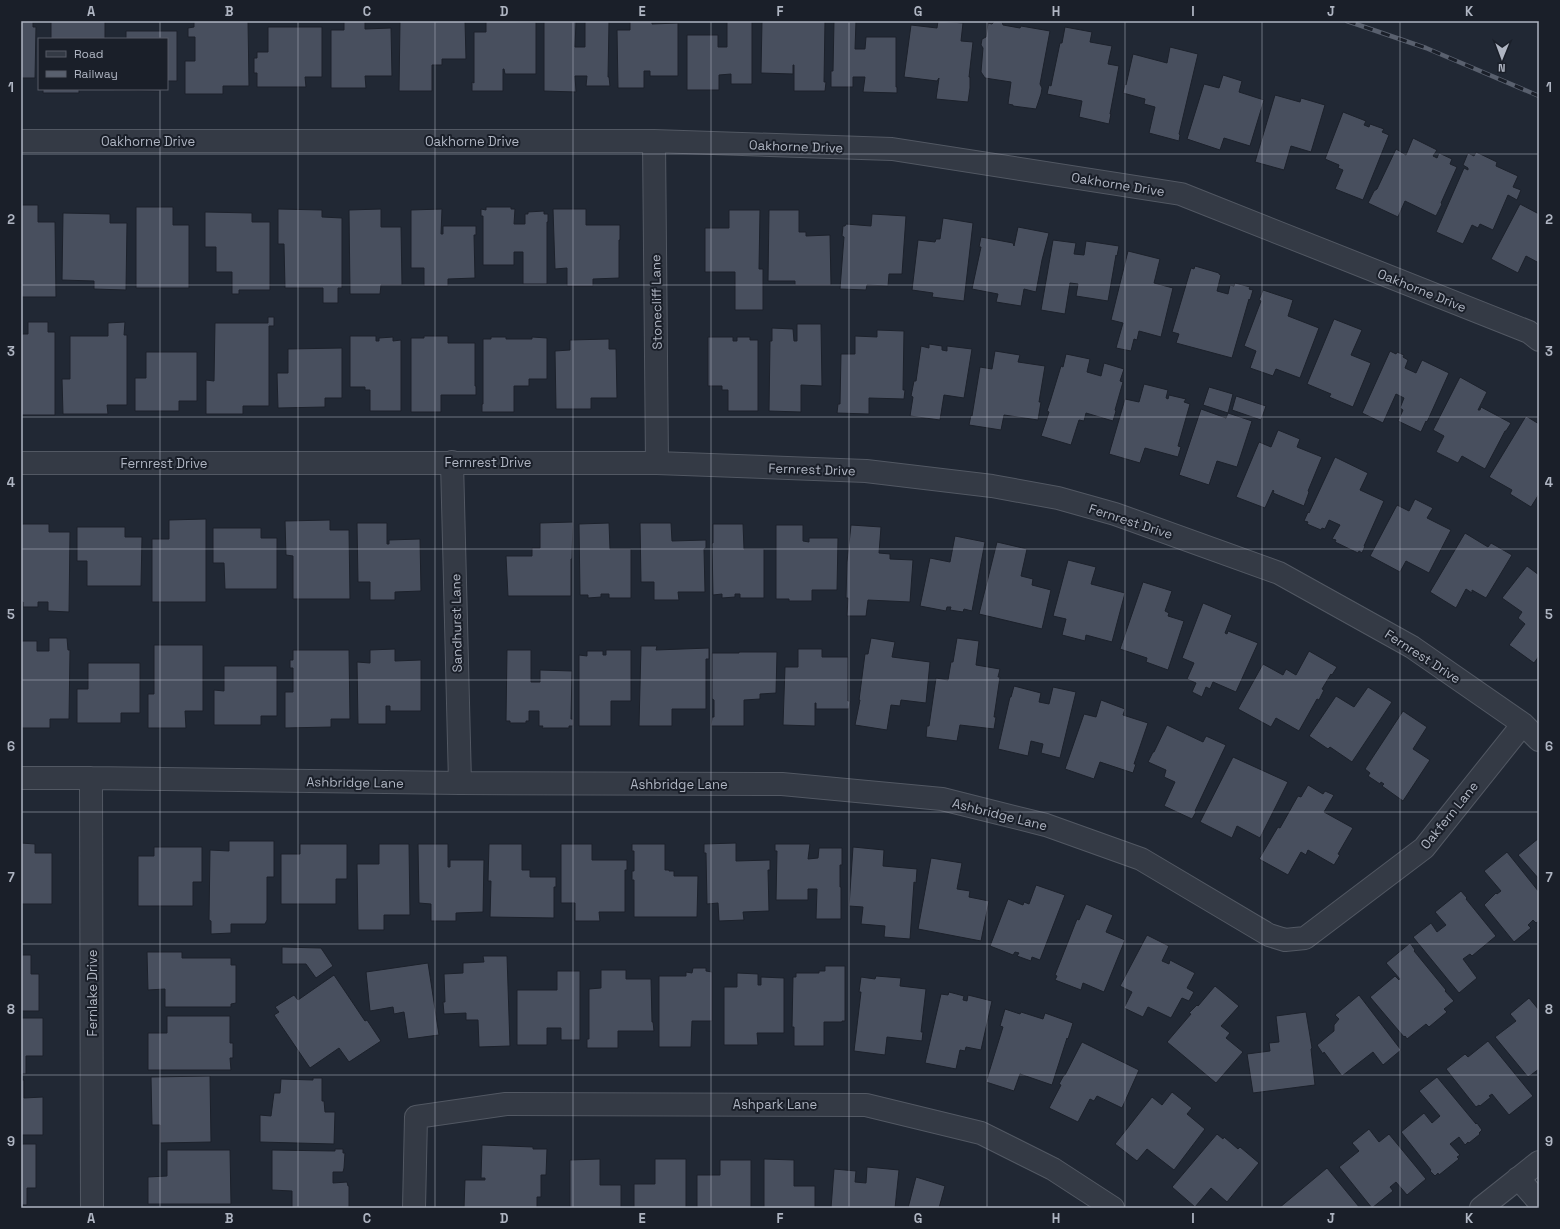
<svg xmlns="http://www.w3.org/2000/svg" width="1560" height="1229" viewBox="0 0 1560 1229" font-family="'Space Grotesk',sans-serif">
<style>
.building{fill:#484f5e;stroke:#1c212b}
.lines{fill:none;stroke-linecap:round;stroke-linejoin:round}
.street-casing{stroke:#525863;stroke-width:24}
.street{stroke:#343a45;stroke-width:22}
.rail-casing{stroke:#59606e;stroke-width:4.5}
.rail{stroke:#1a1f29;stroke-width:3;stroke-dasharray:9;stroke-linecap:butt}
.grid{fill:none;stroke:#afb5c2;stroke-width:1;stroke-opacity:0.55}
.labels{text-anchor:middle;stroke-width:4;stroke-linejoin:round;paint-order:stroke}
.street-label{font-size:13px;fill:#afb5c2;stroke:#1a1f29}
.neatline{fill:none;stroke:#afb5c2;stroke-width:1.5}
.grid-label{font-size:13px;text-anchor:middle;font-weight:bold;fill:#afb5c2}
</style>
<rect width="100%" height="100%" fill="#212834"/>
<path class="building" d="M21,21H33V27H36L35,78H21Z
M51,21H105V39H51Z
M194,21H248L249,86H223V94H185V61H195V37H188V28L194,27Z
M344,21H365V29L391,28L392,76H365L366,88H331V30H344Z
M400,21H465L466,59H442V65H432V91H399Z
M486,21L536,22V74H505L504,69H503V91H472V82L474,83V32H486Z
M544,21H576L575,47H585V21H609L608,77H609L610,86H586L587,76H575L576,92L544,91Z
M630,21H652V24L678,23V76H650V71H644V88H618L617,30H630Z
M727,21H752V84H731V74L719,75V90H687V35H718V47H727Z
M762,21H825L824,82H826L825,91H794V65H793V74L761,73Z
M834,21H856L855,49H865L866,37H896V87H897V93L863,92L865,77H853V87H831V71H833Z
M938,21L963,23L961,41L973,42L969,77H970V88L968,102L936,99L939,78L937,81L904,77L911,25L937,28Z
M995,21L1002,22L1003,25L1020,28L1021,26L1050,31L1040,84L1042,88L1041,94L1036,109L1013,106V105L1008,104L1011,82L985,78L981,72L983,48L981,45L982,39L986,37L988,23L992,24Z
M268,27H322V77H305L306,87H257V73H254V58H257V52H268Z
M1065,27L1092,32L1090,42L1112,46L1108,64L1119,66L1110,114H1111L1109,124L1079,117L1082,101L1047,94L1049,85L1051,86L1060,43H1062Z
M126,31H177V81H167V39H126Z
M1170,47L1198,54L1179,134L1180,135L1179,141L1149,133L1155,107L1144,104L1145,99L1123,93L1125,84L1126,85L1133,54L1167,63Z
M1223,75L1242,81L1239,92L1264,100L1250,146L1224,138L1220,150L1187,139L1204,84L1219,88Z
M43,89H79V93H43Z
M114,89H160V91L114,90Z
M1275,95L1300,102L1301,98L1325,105L1311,152L1291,146L1284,170L1255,162Z
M1343,112L1366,121L1364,125L1369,127L1370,124L1384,129L1382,132L1389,135L1363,200L1335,189L1343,170L1338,168L1339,165L1325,159Z
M1413,138L1437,150L1433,156L1437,158L1439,153L1452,159L1450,164L1457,167L1441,203L1442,204L1436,216L1405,201L1398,217L1368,203L1374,191L1377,189L1396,149L1406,155Z
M1476,152L1497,162L1496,166L1518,176L1513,187L1521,190L1517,200L1508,195L1493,230L1480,224L1478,228L1472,225L1463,244L1436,232L1464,168L1468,170V168L1463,165L1468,153L1474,156Z
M1520,204L1539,214V263L1526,256L1518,273L1491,259Z
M21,205H38V222H55L56,297H21Z
M136,207H173V225H189V288H136Z
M486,207H511V209H515L514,224H525V214H528V212L544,211V214H548V222H547V284H523V252H514V265H483V216H481V209L486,210Z
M278,209L322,210V217L342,218V288H338V303H323V288H285L284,244H278Z
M381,209V227H401L402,285H381L380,294H350L349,210Z
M442,209L441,234H443V226H476V235H474L475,278L448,279V286H424V268H411V210Z
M553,209H586V225H620V240H619V278L593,279V286H567V268L555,269Z
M729,210H760L759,269H763V310H735V272H705V228H729Z
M769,210H799V232H806V236L830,235L831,285H795V281H768Z
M205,212L252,213V222H270V290H239V294H232V272H216V247H205Z
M63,213L110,214V223H127L126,290L94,289V281L62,280Z
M872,214L906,216L902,274H889L888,286L867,285L866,290L840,289L844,237L842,236L843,226H845L846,224L871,226Z
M943,218L973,223L964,301L932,297L933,293L912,290L918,240L935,242L936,239H940Z
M1018,227L1049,233L1042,260L1036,292L1024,289L1021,306L996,302L998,294L972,289L981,247H979L981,237L1013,243L1014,246Z
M1053,240L1076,243L1074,254L1084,255L1086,241L1119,246L1117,256L1116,255L1108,301L1076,296L1078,284L1070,283L1065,314L1041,310Z
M1128,251L1160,259L1154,283L1173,288L1161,337L1139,331L1137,340L1134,339L1131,351L1116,348L1123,323L1111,320Z
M1195,266L1219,273V274L1221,275L1217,291L1228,294L1230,285L1234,286L1235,283L1250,287L1249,289L1253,290L1250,300L1249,299L1232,358L1176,343L1179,334L1172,332L1191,268L1194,269Z
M1263,290L1293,300L1288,316L1319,328L1300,378L1276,369L1273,376L1250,368L1256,351L1244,346L1261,301L1259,300Z
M268,317H274V326H269V406H243V414H206V380L214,381L215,323H268Z
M1334,319L1362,330L1351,355L1371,363L1353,407L1329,397L1331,394L1307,384Z
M28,322H48V332H55V415H21V334H28Z
M125,322L124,335H127V405H107L108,414H63L62,379H70V336H108V323Z
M797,324H821L822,386L801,385V412L769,411L770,341H772V328L793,329L794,341H797Z
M877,330L904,331L903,390H905L904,399L869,398V414L837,413L838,404H840L841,354H855V336L877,337Z
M350,336H376V341H379V338L393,337V341L401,340V411H370V390H365V387H350Z
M424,336H448V343H475V386H476V395H441V412H411V338H424Z
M491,337H506V339H532V337L547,338V379H529V386H514V412H482V404H483V339H491Z
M708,337H733V341H737V337H750V340H758V411H728V390H722V386H708Z
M609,339V349H616L617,398H591V409H556L555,351L570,350V340Z
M929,344L942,346V350L947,351V346L972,349L964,398L944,395L940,420L910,416L913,397L911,396L914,381H916L921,346L929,348Z
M342,348V398H325V407L278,408L277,373H288V349Z
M995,351L1020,355L1018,362L1045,366L1039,402H1041L1038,420L1004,415L1001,430L969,425L971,415L972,416L980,367L992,369Z
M1390,351L1396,354L1397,352L1404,355L1403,357L1408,360L1405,368L1416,373L1422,360L1449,373L1427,422L1426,421L1421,432L1398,421L1403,410L1400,408L1404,398L1396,394L1383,423L1362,413Z
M146,352H197V401H179V411H135V378H146Z
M1066,354L1090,359L1087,372L1101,376L1104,363L1124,369L1120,381L1123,382L1115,410L1116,411L1113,421L1086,413L1084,421L1079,420L1071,445L1041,436L1049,412L1047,411L1050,402L1061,366L1063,367Z
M1460,377L1487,392L1478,410H1480L1481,407L1511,423L1506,431H1505L1485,469L1462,456L1458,463L1436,452L1444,436L1433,430Z
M1144,384L1168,390L1166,398L1168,399L1169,395L1186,399L1184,402L1190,404L1178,446L1181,447L1178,457L1145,448L1140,463L1109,454L1125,399L1139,402Z
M1209,387L1233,394L1228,413L1203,405Z
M1236,396L1266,406L1261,420L1232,410Z
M1201,409L1226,418L1228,413L1252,421L1237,467L1217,461L1209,485L1179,475Z
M1526,416L1539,424V494L1531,507L1510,494L1512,490L1489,477Z
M1278,430L1300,439L1297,447L1322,457L1308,491L1309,492L1304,506L1273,493L1274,491L1273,490L1265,508L1236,497L1259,442L1271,447Z
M1335,457L1368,473L1360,490L1384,501L1364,546H1365L1362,553L1359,551L1358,553L1335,542L1336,540L1332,539L1340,525L1329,520L1325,529L1322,528L1321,530L1307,524L1308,522L1304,521L1308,512L1309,513Z
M1415,499L1433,508L1427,518L1451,530L1429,573L1406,561L1400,572L1370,556L1397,505L1409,511Z
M206,519V602H152V539H169V520Z
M330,520V530H349L350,599H293V556L286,555L285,521Z
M573,522L572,559H571V596H508L506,556H532V548H540V523Z
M357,523H387V544H389V540L420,539L421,591L395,592V600H370V582H358Z
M609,523L610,549H631V598H609V594H601V597L588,598V595H580L579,524Z
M640,523H671L672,541L706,540V548L704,549L705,592H678L679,600H654V582H641Z
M21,524H49V532H70L69,612L48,611V602H38V607H23V602H21Z
M713,524H743L744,549H764V598H740V594H735V597L722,598V594L713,595L712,543H713Z
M776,525H803V541L809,542V538H838L837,590H812V601H789V599H776Z
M851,525L881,527L879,553L890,554V559L913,560L910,602L868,600L866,616H847L848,598H846L847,562Z
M77,527H125V537H142L141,586H87V561H77Z
M213,528H261V538H277V589H225L224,563H213Z
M1465,533L1488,547L1491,543L1512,555L1486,598L1472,590V593L1466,589L1456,608L1430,592Z
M955,536L985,542L972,611L964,609L963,612L950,610L951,607H947L946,611L920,606L930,558L950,562Z
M997,542L1027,549L1021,576L1033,579L1032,585L1051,590L1042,629L979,614Z
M1068,560L1096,567L1091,584L1125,593L1112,642L1086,635L1085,641L1062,635L1066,619L1053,616Z
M1527,566L1539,575V656L1534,663L1509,645L1525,624L1518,618L1522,612L1502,598Z
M1143,582L1172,591L1165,611L1169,613L1168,616L1184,621L1168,670L1146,662L1147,658L1120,649Z
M1203,603L1232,615L1225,633L1227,634L1228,631L1258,643L1236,692L1213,682L1210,689L1206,687L1202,697L1192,692L1196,683L1187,679L1194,663L1182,658Z
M49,638H67L68,650H70L69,719H50V728H21V641H37V651H49Z
M871,638L895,642L892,657L930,662L926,703L901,700L900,706L891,705L887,730L855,725L860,700H859L865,654H868Z
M957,638L979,641L976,665L1000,669L998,677H1000L994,717H996L994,729L960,725L957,741L926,737L927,726H929L936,678L948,680L951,662H953Z
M154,645H203V711H185L186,728H148V694H154Z
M641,646H657L656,650L709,648V659H706V709H672V726H639Z
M395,649V661L421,660V711H390V706H386V724H358L357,662L370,663V650Z
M798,649H822V657H848V701H850L849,709H816V703H815V726L783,725L785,667H798Z
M293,650H349L350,719H331V727L285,728V692H293V668H290V660H293Z
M507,650H531V682H540V670L572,671L571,719H573V726H569V728H542L543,726H539V711H529V721H526V723H510V721H506Z
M606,650H631V701H611V726H579V655L587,656V651H603V655H606Z
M1309,651L1337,667L1332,675L1331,674L1322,689L1324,690L1319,700L1317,699L1299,731L1276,718L1271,727L1238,709L1263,664L1283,675L1286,669L1296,675Z
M739,652H777L776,693L760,694V699L744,700V726H711L712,717H714V700L712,699V653H739Z
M88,663H140V713H121V723H77V689H88Z
M224,666H277V716H261V725H214V690L224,691Z
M1014,686L1041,693L1039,702L1049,704L1053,687L1076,692L1060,758L1041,753L1043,744L1031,741L1028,756L998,749L1010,697H1011Z
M1368,687L1392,702L1352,762L1330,747L1328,749L1309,736L1336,696L1354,707Z
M1101,700L1125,709L1123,715L1148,723L1134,764H1136L1133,773L1100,762L1094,779L1065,769L1084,714L1096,717Z
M1403,711L1427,727L1413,749L1430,760L1403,801L1382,786L1384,784L1381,782L1380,784L1368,776L1370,773L1365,769Z
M1167,725L1203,742L1206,736L1226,745L1195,811L1196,812L1192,819L1164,806L1175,782L1164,777L1166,770L1148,762L1153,752H1154Z
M1233,757L1288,782L1260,838L1237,826L1232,838L1200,822Z
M1308,785L1323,794L1325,791L1334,795L1324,812L1353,828L1338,854L1340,855L1334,865L1308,850L1306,855L1301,852L1288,875L1259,859L1278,827L1280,828L1298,796L1301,797Z
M1539,838V879L1518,855Z
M229,841H274V877H267V920L265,924H231V933L211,934V921L209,920L210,850L229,851Z
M21,843L35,844V853H52V904H21Z
M736,843V861L770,860V870H768L769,911L743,912L744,920L719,921L718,903L707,904L706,853H704V844Z
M300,844H347V879H336V904H281V854H300Z
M379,844H409L410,915H384V930H358L357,864H379Z
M418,844H448V867H450V860H484L483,912L456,913V921H431V904L419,903Z
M489,844H522V870H530V877H556V887H554V918L490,917L491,881H488Z
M561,844H592V860H627V870H625V912H599L600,921H575V903H561Z
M632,844H665V870H669V871H674V876H698L697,917H634V880H632V871H634V851H632Z
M775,844H810L808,859L818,858L819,848H842V865H840V887H841V919H816L817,889H808V900H776L777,851H775Z
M154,847H202V882H193V906H138V856H154Z
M853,847L884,850L883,866L917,869L916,883L914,882L910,939L884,937L885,926L861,924L863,907L849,906Z
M1507,852L1539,892V921L1536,923L1533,920L1528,925L1531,928L1514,942L1484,905L1496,893L1497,894L1501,891L1484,871Z
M931,858L962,863L957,889L970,891L969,897L989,901L981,941L918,929Z
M1036,885L1065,895L1040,960L1032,957L1031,961L1017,956L1019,953L1015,952L1013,955L990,946L1008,899L1023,905L1024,902L1029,904Z
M1461,891L1467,898L1466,899L1496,936L1472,956L1470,954L1463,959L1477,978L1459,993L1413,937L1431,923L1437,932L1446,925L1435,912Z
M1086,904L1113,915L1106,932L1125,940L1104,992L1083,983L1081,990L1055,980L1057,976L1055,975L1077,919L1079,920Z
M1147,935L1169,946L1162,961L1169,964L1170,960L1195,973L1187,988L1194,992L1189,1001L1182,998L1171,1018L1148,1007L1143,1017L1124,1008L1132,992L1120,986Z
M1410,943L1415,950L1414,951L1446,990L1445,991L1454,1001L1444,1009L1447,1012L1429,1027L1426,1024L1407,1039L1405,1036L1404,1037L1370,997L1395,976L1399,980L1400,979L1386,963Z
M282,947L321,948L333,966L316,978L306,964H282Z
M147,952H182V958H231V965H236V1003L231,1004V1007H165V989L148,990Z
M21,955H31V974H39V1011H21Z
M483,956H507L510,1046L479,1047L478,1020H466V1013L444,1014L443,1002H445L444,974L463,973V963L484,962Z
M428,963L439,1035L408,1039L404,1012L394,1014L393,1007L370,1011L366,972Z
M825,966H845V1021H842V1022H824V1046H794V1027H792L793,977H796V973H819V971H825Z
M693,968H706V971L712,972V1021H692L691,1047H659V976H686V972L692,973Z
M601,970H626V979H651L652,1022H653L654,1031H618V1048H587V1039H589V989L601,988Z
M557,971H580V1040H561V1028H547V1045H517V990H557Z
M737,973L758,974V985H761V977L784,978V1033H757L758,1045H724V987H737Z
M334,975L365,1021L367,1020L381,1041L349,1062L339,1048L310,1068L274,1015L279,1012L275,1007L294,995L298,1000Z
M876,976L901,978L900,986L926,989L921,1032H923L922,1041L887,1037L885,1055L854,1051L861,992H859L861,977L875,979Z
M1215,986L1239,1006L1221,1026L1230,1033L1226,1038L1243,1052L1216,1083L1167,1042L1191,1014L1189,1013L1197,1005L1198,1006Z
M949,992L964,996L963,1000L967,1001L968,995L992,1001L981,1050L966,1047L965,1051L960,1050L956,1069L925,1063L941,994L948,995Z
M1359,995L1401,1050L1383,1065L1373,1052L1342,1076L1324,1052L1323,1054L1317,1045L1334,1031V1025L1339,1019L1335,1015Z
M1529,998L1539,1010V1069L1528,1077L1495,1037L1516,1021L1510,1014Z
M1005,1009L1020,1014L1021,1012L1043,1019L1045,1013L1073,1023L1068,1039L1067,1038L1052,1085L1020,1074L1014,1091L986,1082L1003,1027L1000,1026Z
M1306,1012L1312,1048L1311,1049L1315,1085L1253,1093L1247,1054L1270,1051L1269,1043L1279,1042L1276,1016Z
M167,1016H230V1043H233V1058H230L231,1070H148V1033H167Z
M21,1018H43V1056H26V1074H21Z
M1488,1041L1533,1096L1509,1115L1492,1094L1489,1096L1491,1097L1480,1106L1479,1105L1476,1107L1446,1069L1465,1054L1468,1057Z
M1082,1042L1139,1070L1122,1108L1097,1096L1094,1101L1090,1099L1078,1122L1049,1108L1061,1085L1059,1084L1064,1075H1065Z
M210,1076L211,1142L160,1143V1125H152L151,1077Z
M1437,1077L1476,1124L1477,1123L1482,1130L1479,1133L1480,1134L1469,1143L1468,1142L1465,1145L1459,1137L1450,1144L1460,1155L1457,1157L1459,1159L1439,1175L1438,1173L1435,1176L1430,1171L1431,1170L1401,1132L1424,1113L1432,1123L1440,1116L1419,1091Z
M313,1078H322V1101H324L325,1112H335L334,1144L260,1142V1115L271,1116L274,1093H280L281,1079L313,1080Z
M21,1080H24V1098L43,1097V1135H21Z
M1172,1092L1192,1108L1187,1114L1205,1129L1174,1170L1147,1149L1137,1161L1115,1144L1152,1097L1162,1105Z
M1369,1129L1379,1142L1389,1134L1426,1179L1407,1195L1396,1182L1390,1187L1393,1191L1372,1208L1339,1167L1359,1151L1352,1143Z
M1217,1134L1223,1139L1224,1137L1238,1149L1240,1147L1259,1163L1227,1202L1211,1188L1195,1207L1172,1187Z
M21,1144H36V1188H27V1205H21Z
M482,1145L533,1147V1149H547L546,1175H541V1197H537V1208H464L465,1180H485V1178H481Z
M335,1149H343V1153H345L344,1168L343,1172H333V1183L347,1182L348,1186H349V1208H292V1191L272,1190V1150L335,1151Z
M167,1150H230L231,1204H148V1177L167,1176Z
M600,1159V1185H621V1208H570V1160Z
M655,1159H686V1208H634V1184H655Z
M764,1159L794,1160V1186H815V1208H764Z
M720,1160H751V1208H697V1175H720Z
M867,1167L899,1170L895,1208H831L834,1169L856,1171L855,1182L866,1183Z
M1327,1168L1360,1208H1279Z
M916,1177L945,1186L939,1208H908Z"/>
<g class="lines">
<g class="street-casing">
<path id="street" d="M21,141H654L892,149L1181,194L1529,332L1539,340
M654,141L657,463
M452,462L460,783
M21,463H657L866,471L992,486L1058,498L1115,514L1279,573L1412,647L1523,724L1539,740
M21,778H91L460,783L782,784L942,799L1046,825L1141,859L1269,935L1285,940L1305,938L1424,848L1523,724
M91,778L92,1208
M1518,1178L1539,1202
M414,1208L416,1117L506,1104L866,1105L981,1133L1053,1169L1113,1208
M1481,1208L1539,1162"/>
</g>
<use href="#street" class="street"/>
<g class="rail-casing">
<path id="rail" d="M1347,21L1426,48L1539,96"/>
</g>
<use href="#rail" class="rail"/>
</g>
<path class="grid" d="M160,21V39M298,21V1208M435,21V1208M573,21V1208M711,21V1208M849,21V1208M987,21V1208M1125,21V1208M1262,21V1208M1400,21V1208M160,89V1208M21,154H1539M21,285H1539M21,417H1539M21,549H1539M21,680H1539M21,812H1539M21,944H1539M21,1075H1539"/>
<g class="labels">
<g class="street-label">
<text x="148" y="146">Oakhorne Drive</text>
<text x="472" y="146">Oakhorne Drive</text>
<text transform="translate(796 146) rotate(2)" y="5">Oakhorne Drive</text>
<text transform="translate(1118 184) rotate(9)" y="5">Oakhorne Drive</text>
<text transform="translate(1422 290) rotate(22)" y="5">Oakhorne Drive</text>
<text transform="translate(656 302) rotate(-91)" y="5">Stonecliff Lane</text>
<text x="488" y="467">Fernrest Drive</text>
<text x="164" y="468">Fernrest Drive</text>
<text transform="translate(812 469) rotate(2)" y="5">Fernrest Drive</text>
<text transform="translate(1131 521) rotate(18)" y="5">Fernrest Drive</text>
<text transform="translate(456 623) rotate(-91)" y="5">Sandhurst Lane</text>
<text transform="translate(1423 656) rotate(33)" y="5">Fernrest Drive</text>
<text transform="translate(355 782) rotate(1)" y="5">Ashbridge Lane</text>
<text x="679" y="789">Ashbridge Lane</text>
<text transform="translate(1000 814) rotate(14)" y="5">Ashbridge Lane</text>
<text transform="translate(1449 815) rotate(-51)" y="5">Oakfern Lane</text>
<text transform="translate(92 993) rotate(-90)" y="5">Fernlake Drive</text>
<text x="775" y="1109">Ashpark Lane</text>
</g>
</g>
<rect width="1560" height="1229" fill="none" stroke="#1a1f29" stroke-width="44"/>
<rect x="38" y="38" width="130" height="52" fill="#1a1f29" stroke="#565b66"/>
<rect x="46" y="51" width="20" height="6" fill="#343a45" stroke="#565b66"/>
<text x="74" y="58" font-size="12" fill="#afb5c2">Road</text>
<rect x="46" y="71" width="20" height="6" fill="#59606e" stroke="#565b66"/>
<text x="74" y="78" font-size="12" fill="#afb5c2">Railway</text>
<g transform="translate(1502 58) rotate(181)" stroke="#1a1f29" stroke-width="3" paint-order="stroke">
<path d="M0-3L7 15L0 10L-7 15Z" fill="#afb5c2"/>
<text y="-6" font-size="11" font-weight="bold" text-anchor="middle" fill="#afb5c2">N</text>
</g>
<rect x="22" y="22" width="1516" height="1185" class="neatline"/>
<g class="grid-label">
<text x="91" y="16">A</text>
<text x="229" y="16">B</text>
<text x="367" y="16">C</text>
<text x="504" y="16">D</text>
<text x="642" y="16">E</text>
<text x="780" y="16">F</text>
<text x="918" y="16">G</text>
<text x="1056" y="16">H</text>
<text x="1193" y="16">I</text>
<text x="1331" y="16">J</text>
<text x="1469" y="16">K</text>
<text x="11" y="92">1</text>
<text x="1549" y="92">1</text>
<text x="11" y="224">2</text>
<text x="1549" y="224">2</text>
<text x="11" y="356">3</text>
<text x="1549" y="356">3</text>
<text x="11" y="487">4</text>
<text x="1549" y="487">4</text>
<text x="11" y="619">5</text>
<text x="1549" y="619">5</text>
<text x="11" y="751">6</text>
<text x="1549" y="751">6</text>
<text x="11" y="882">7</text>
<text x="1549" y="882">7</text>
<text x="11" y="1014">8</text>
<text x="1549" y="1014">8</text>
<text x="11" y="1146">9</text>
<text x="1549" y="1146">9</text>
<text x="91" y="1223">A</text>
<text x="229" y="1223">B</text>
<text x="367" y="1223">C</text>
<text x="504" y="1223">D</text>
<text x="642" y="1223">E</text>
<text x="780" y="1223">F</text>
<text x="918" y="1223">G</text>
<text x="1056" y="1223">H</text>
<text x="1193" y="1223">I</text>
<text x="1331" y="1223">J</text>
<text x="1469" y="1223">K</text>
</g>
</svg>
